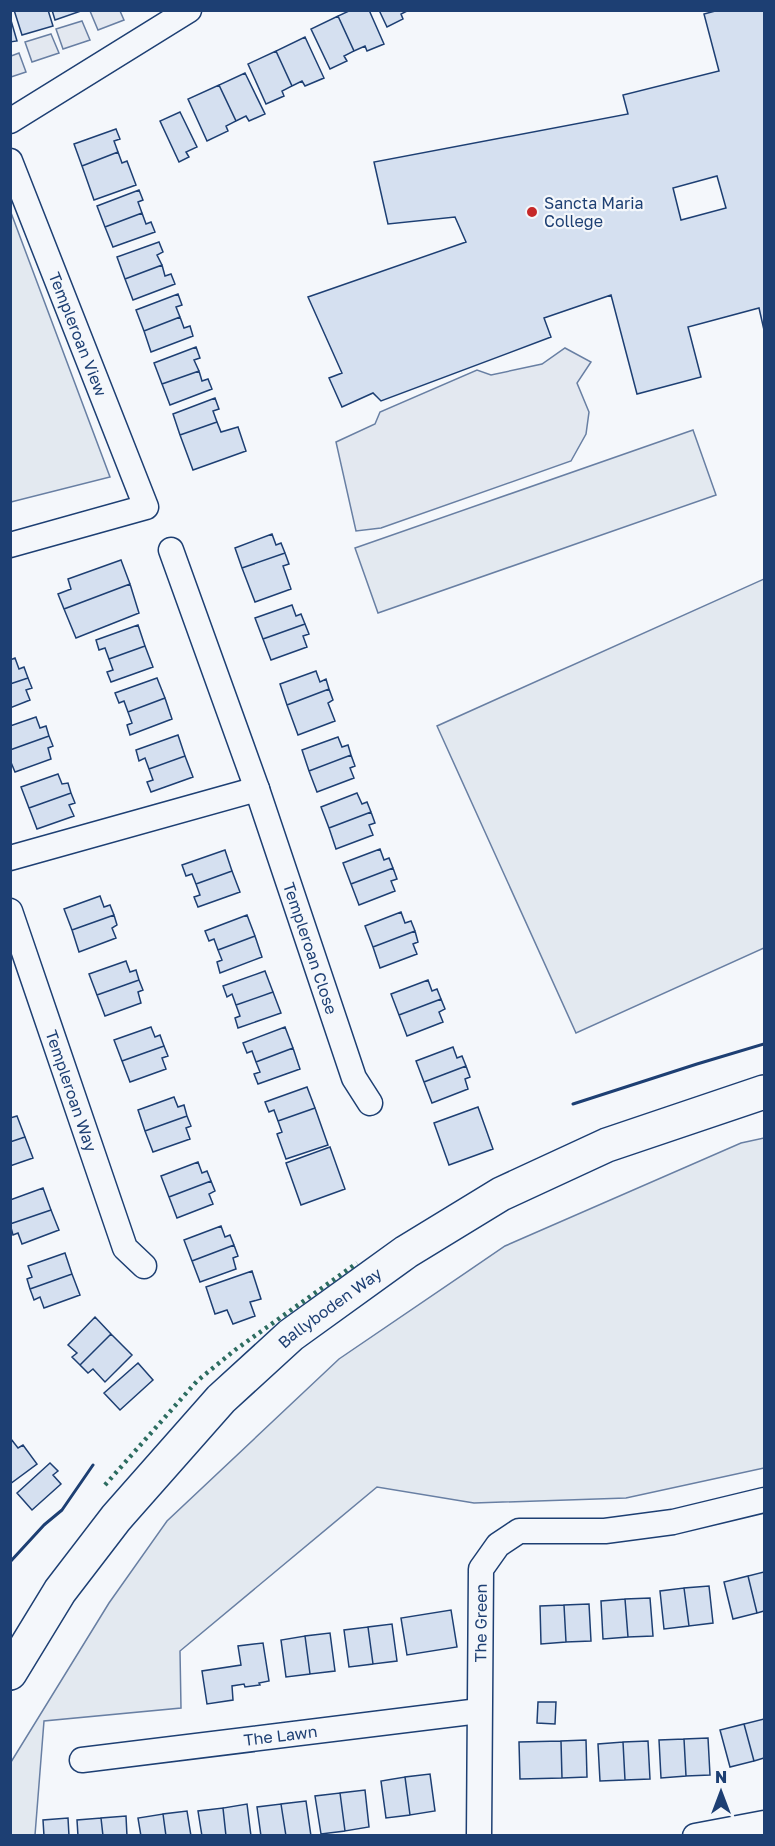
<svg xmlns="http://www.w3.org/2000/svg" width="775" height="1846" viewBox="0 0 775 1846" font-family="'Golos Text',sans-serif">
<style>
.green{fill:#e3e9f0;stroke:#687fa3;stroke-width:1.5}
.parking{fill:#e3e8f0;stroke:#687fa3;stroke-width:1.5}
.building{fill:#d5e0f0;stroke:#1d3f73;stroke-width:1.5;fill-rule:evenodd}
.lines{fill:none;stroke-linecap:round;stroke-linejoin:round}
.minor-casing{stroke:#1d3f73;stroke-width:27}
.secondary-casing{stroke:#1d3f73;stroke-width:36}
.minor{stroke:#f4f7fb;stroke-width:24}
.secondary{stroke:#f4f7fb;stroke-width:33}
.hedge{stroke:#2c6c60;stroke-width:4.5;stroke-dasharray:3 4.5;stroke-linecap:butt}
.wall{stroke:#1d3f73;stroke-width:3}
.poi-dot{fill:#c62828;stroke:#f4f7fb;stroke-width:2}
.labels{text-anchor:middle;stroke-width:4.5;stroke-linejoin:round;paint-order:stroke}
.poi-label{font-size:16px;fill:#1d3f73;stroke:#f4f7fb;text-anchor:start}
.street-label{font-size:16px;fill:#1d3f73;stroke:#f4f7fb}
</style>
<rect width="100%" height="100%" fill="#f4f7fb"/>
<path class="green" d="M10,210L110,477L11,502H10Z
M693,430L716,495L378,613L355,548Z
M764,579V948L576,1033L437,726Z
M764,1138V1468L626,1498L474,1503L377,1487L180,1651L181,1708L44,1721L35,1835H11V1762L109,1603L167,1521L339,1359L505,1246L741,1143Z"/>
<path class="parking" d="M90,11H120L124,20L98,30Z
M82,21L90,40L63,49L56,29Z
M51,34L59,53L32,62L25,42Z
M19,53L26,72L11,77V56Z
M565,348L591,362L577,383L589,412L586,434L571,461L381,528L356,531L336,442L375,424L380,412L477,370L491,375L542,364Z"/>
<path class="building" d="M14,10H48L53,26L22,35Z
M52,10H81V11L55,20Z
M351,10H369L384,44L367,51L365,46L354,51L338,16Z
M379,10H409L401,14L403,19L387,27Z
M719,10H764V330L759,308L688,327L701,377L637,394L611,295L544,318L551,337L381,401L373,393L342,407L329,378L342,373L308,297L466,242L455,217L388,224L374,162L628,114L623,95L719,71L704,14ZM717,176L726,208L681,220L673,188Z
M338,16L354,51L344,56L347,61L330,69L311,29Z
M10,17L17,41L10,42Z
M305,37L324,78L305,86L302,81L292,86L276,51Z
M276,51L292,86L282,91L284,96L266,104L248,64Z
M245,73L265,114L249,121L246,116L236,121L219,85Z
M219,85L236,121L226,126L228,131L207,141L188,99Z
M180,112L197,147L186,152L189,157L179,162L160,121Z
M116,129L120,139L114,141L118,152L82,166L74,144Z
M118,152L122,163L127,161L136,185L94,200L82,166Z
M139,190L143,200L138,202L142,213L105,227L97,206Z
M142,213L146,224L151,222L155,232L113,247L105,227Z
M159,242L163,252L157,255L162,265L125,279L117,257Z
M162,265L165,276L171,274L175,284L133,300L125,279Z
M178,294L182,305L176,307L180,317L144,331L136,310Z
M180,317L184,328L190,326L193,336L151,352L144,331Z
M196,347L200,358L194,360L199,371L162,384L154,363Z
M199,371L202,381L208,379L212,389L170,405L162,384Z
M215,398L219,409L213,411L217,422L180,435L173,414Z
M217,422L221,432L238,427L246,451L193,470L180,435Z
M272,534L276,545L281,543L285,553L242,568L235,548Z
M285,553L289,564L283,566L291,589L255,602L242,568Z
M121,560L130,584L64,609L58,594L71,589L68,579Z
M130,584L139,613L76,638L64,609Z
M292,605L296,616L301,614L305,624L263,639L255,618Z
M305,624L309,634L303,636L307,647L271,660L263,639Z
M138,625L145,646L109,659L105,648L99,650L96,640Z
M145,646L153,667L111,682L107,672L113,670L109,659Z
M15,658L19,669L24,667L28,678L10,684V660Z
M316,671L320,682L326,679L329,689L287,705L280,684Z
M28,678L32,688L26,690L30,700L10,708V684Z
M157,678L165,698L128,712L124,701L119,703L115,693Z
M329,689L333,700L328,703L335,721L298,735L287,705Z
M165,698L172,719L130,735L127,725L132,723L128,712Z
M36,717L40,728L46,726L49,736L10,750V726Z
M178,735L185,756L149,769L145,758L139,761L136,750Z
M49,736L53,746L48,748L51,759L15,772L10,760V750Z
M338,737L342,747L348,745L351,755L309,771L302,750Z
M351,755L355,766L350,768L354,778L317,792L309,771Z
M185,756L193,777L151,792L147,782L153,780L149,769Z
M58,774L62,784L68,783L71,793L29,808L21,787Z
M71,793L75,803L69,805L74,816L37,829L29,808Z
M357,793L362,804L367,802L371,812L329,828L321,807Z
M371,812L375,823L369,825L373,835L336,849L329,828Z
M380,849L384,860L389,858L393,868L351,884L343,863Z
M225,850L232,871L196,884L192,874L186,876L182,865Z
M393,868L397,879L391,881L395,891L359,905L351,884Z
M232,871L240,892L198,907L194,897L200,895L196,884Z
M100,896L104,907L110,905L114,915L72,930L64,909Z
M401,912L405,923L411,921L415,931L373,947L365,926Z
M114,915L117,925L112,928L116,938L79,952L72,930Z
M247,915L255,936L218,950L214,939L209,941L205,931Z
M415,931L418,942L413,944L417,954L380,968L373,947Z
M255,936L262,957L220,973L217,962L222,960L218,950Z
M126,961L130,972L136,970L139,980L97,995L89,974Z
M265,971L273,992L236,1005L232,994L227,997L223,986Z
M139,980L143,990L138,992L141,1003L105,1016L97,995Z
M428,980L432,991L437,989L441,999L399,1015L391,994Z
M273,992L281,1013L238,1028L235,1018L240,1016L236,1005Z
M441,999L445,1009L439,1012L443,1022L407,1036L399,1015Z
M151,1027L155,1037L160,1035L164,1046L122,1061L114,1040Z
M285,1027L293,1048L256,1062L252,1051L247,1053L243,1043Z
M164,1046L168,1056L162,1058L166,1069L130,1082L122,1061Z
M453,1047L457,1058L462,1056L466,1066L424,1082L416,1061Z
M293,1048L300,1069L258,1084L254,1074L260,1072L256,1062Z
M466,1066L470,1077L465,1079L468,1089L432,1103L424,1082Z
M307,1087L315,1108L278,1121L274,1110L269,1112L265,1102Z
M174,1097L178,1107L184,1105L187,1116L145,1131L138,1110Z
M478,1107L493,1149L449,1165L434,1123Z
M315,1108L328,1145L286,1159L277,1134L282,1132L278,1121Z
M17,1116L25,1137L10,1142V1118Z
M187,1116L191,1126L186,1128L190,1139L153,1152L145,1131Z
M25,1137L33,1158L10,1166V1142Z
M330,1147L345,1189L301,1205L286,1163Z
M198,1162L202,1173L207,1171L211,1181L169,1197L161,1176Z
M211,1181L215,1191L209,1194L213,1204L177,1218L169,1197Z
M43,1188L51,1210L10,1224V1200Z
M51,1210L59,1230L22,1244L18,1233L13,1235L10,1224Z
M221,1226L225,1237L230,1235L234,1245L192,1261L184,1240Z
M234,1245L238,1256L233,1258L236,1269L200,1282L192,1261Z
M65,1253L72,1274L30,1289L27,1279L32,1277L28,1266Z
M252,1271L261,1299L250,1302L255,1316L233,1324L227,1310L215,1314L206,1287Z
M72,1274L80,1295L44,1308L40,1297L34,1300L30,1289Z
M95,1317L111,1334L80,1365L72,1357L77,1353L68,1345Z
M111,1334L132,1355L105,1382L93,1369L88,1373L80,1365Z
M138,1363L153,1380L120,1410L104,1393Z
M11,1439L18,1448L23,1445L37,1464L10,1484Z
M50,1463L58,1471L53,1475L61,1484L32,1510L17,1493Z
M764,1572V1611L757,1613L748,1576Z
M748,1576L757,1613L733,1619L724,1582Z
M709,1586L713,1623L689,1626L684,1588Z
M684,1588L689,1626L664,1629L660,1591Z
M650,1598L653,1636L628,1637L625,1599Z
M625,1599L628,1637L603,1639L601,1601Z
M589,1604L591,1641L566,1642L564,1605Z
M564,1605L566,1642L541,1644L540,1606Z
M451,1610L457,1647L407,1655L401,1618Z
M392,1624L397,1661L373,1664L368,1627Z
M368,1627L373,1664L349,1667L344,1630Z
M330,1633L335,1671L310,1674L305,1636Z
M305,1636L310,1674L286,1677L281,1640Z
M263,1643L269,1681L259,1683L260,1685L245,1687L244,1684L232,1686L233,1700L207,1704L202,1671L241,1665L238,1646Z
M538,1702H556L555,1724L537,1723Z
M764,1719V1758L754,1761L744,1724Z
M744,1724L754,1761L730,1767L720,1730Z
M708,1738L710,1775L686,1776L684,1739Z
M684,1739L686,1776L661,1778L659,1740Z
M586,1740L587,1777L562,1778L561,1741Z
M561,1741L562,1778L520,1779L519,1742Z
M648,1741L650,1779L625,1780L623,1742Z
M623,1742L625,1780L600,1781L598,1744Z
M430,1774L435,1811L410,1815L405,1777Z
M405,1777L410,1815L386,1818L381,1781Z
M365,1790L369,1827L345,1831L340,1793Z
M340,1793L345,1831L321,1834L315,1796Z
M306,1801L311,1836H286L281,1804Z
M247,1804L251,1836H226L223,1808Z
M281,1804L286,1836H261L257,1807Z
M223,1808L226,1836H202L198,1811Z
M187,1811L191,1836H166L163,1814Z
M163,1814L166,1836H141L138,1818Z
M126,1816L127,1836H103L101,1818Z
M68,1818L69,1836H44L43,1820Z
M101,1818L103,1836H78L77,1820Z"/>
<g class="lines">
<g class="minor-casing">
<g id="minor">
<path d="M10,121L189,10"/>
<path id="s1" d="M10,161L146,507L10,545"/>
<path id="s2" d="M171,550L257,789L354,1078L370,1103"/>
<path d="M10,858L257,789"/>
<path id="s3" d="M10,911L125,1248L144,1266"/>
<path id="s4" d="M82,1760L479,1711"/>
<path id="s5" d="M479,1836L481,1569L498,1545L519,1531H605L673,1522L764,1500"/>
<path d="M695,1836L764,1823"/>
</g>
</g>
<g class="secondary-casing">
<g id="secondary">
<path id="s6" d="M10,1673L60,1591L116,1518L221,1399L291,1335L406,1252L501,1194L607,1145L764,1092"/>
</g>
</g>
<use href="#minor" class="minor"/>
<use href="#secondary" class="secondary"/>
<path class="hedge" d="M105,1485L197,1381L235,1350L357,1263"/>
<path class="wall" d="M573,1104L697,1064L764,1044
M10,1562L44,1525L62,1510L93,1465"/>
</g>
<circle class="poi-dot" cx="532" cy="212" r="6"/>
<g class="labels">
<g class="poi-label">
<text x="544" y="209">Sancta Maria<tspan x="544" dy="18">College</tspan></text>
</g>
<g class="street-label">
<text dy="6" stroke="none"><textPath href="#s1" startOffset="186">Templeroan View</textPath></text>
<text dy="6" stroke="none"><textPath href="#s2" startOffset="422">Templeroan Close</textPath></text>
<text dy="6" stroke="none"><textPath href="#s3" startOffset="190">Templeroan Way</textPath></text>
<text dy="6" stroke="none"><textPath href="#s6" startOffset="489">Ballyboden Way</textPath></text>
<text dy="6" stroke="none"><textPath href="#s5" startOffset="213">The Green</textPath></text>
<text dy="6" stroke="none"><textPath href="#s4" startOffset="200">The Lawn</textPath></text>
</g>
</g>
<rect width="775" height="1846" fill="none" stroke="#1d3f73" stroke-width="24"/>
<g transform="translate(721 1792)" stroke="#f4f7fb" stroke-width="4.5" paint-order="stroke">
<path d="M0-4.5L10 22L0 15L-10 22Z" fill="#1d3f73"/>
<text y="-9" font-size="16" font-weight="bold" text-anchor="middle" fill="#1d3f73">N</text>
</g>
</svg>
